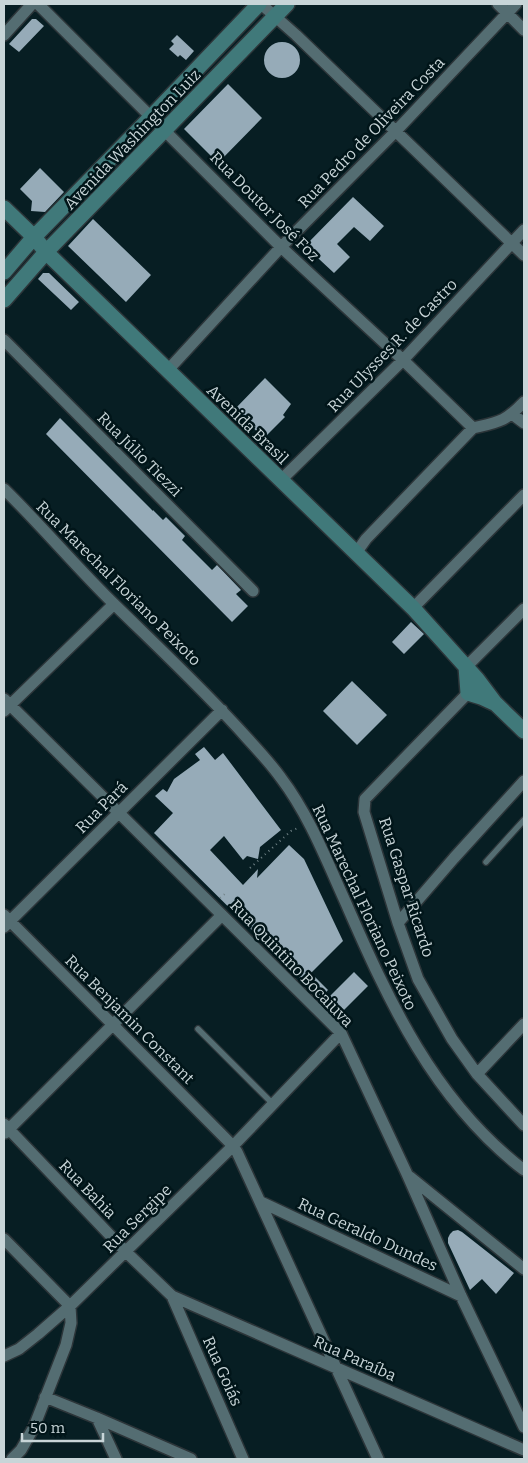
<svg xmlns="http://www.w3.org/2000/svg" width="528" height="1463" viewBox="0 0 528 1463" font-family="Bitter,serif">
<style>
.building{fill:#96abb8}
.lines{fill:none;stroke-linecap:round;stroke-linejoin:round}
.lane-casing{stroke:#2c3539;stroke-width:8}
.street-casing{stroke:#2c3539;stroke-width:14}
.secondary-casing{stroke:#2c3539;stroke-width:18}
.path{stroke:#6f8185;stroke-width:2;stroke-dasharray:1 4;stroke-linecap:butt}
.lane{stroke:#546d72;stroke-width:5.5}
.street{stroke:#546d72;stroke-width:11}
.secondary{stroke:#40797a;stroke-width:15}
.labels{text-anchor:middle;stroke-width:5;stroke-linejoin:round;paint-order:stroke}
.street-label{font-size:16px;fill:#c8d5d8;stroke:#011519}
</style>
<rect width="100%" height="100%" fill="#071e23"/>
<path class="building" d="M32,19H36L44,26L19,52L9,44Z
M177,35L194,51L186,60L180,55L178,57L169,49L174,44L171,41Z
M264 60a18 18 0 1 1 36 0a18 18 0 1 1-36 0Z
M228,84L262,118L218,163L184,129Z
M40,168L64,192L45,212L31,211L32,201L20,189Z
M353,197L384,226L370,241L354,227L337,244L350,257L334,273L305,246Z
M93,219L151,275L126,302L68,246Z
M43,273H49L79,302L71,310L38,279Z
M265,378L291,404L283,415L285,417L264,438L234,410Z
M60,418L153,511V510L163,520L166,517L185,536L182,540L212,570L217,565L241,590L236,594L248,606L232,622L46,434Z
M411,622L424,634L404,654L392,642Z
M352,681L387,715L357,745L323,711Z
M204,747L215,760L223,753L281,830L260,847L258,859L247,856L243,860L224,836L210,850L243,885L258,869L257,878L289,845L304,859L343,941L311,973L328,990L321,997L303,981L154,833L173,813L155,796L163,789L167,792L174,779L200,760L195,754Z
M354,972L368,986L341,1013L327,999Z
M458,1230L462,1232L514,1273L496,1294L482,1279L470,1290L448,1243V1238L450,1234L453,1231Z"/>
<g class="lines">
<g class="lane-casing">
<path id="lane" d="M486,862L524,820
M198,1029L273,1104"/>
</g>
<g class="street-casing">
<path id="street" d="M38,4L281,247L403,360L473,428
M261,4L296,35L524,255
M498,4L524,30
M4,35L32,4
M4,340L253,591
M168,370L281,247L396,131L516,4
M512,414L524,423
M281,480L403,360L524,230
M4,489C42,526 77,568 115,605C160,649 206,692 247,738C259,751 271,764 281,778C309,815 326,859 345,901C389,1002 434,1101 524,1170
M356,553L366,539L473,428C499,422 505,422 524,402
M413,608L524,495
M466,667L524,609
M468,693L365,799L364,812L398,923L418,979L452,1039L477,1074L524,1125
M4,699L341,1033L407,1174L461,1296L524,1427
M4,711L114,604
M4,915L233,1146L237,1152L378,1459
M398,923L454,858L524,781
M4,927L222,710
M477,1074L524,1024
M4,1124L126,1252L172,1296L524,1450
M5,1133L222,915
M410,1177L524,1269
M261,1202L461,1296
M4,1239L70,1306
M172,1296L243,1459
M4,1356L19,1349L38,1334L70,1306L233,1146L341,1033
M45,1397L97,1418L191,1459
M97,1418L116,1459
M12,1459L21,1450L34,1427L66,1345L71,1323L70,1306"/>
</g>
<g class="secondary-casing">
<path id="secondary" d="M4,208L34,237L46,252L413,608L477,679L495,703L524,731
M4,272L34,237L151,117L259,4
M4,300L46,252L287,4
M466,667L468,693L481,697L494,703"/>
</g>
<path class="path" d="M250,868L291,831L298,828
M220,898L226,893"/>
<use href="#lane" class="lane"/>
<use href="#street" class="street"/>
<use href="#secondary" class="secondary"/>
</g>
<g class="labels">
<g class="street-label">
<text transform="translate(371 132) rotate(-46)" y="6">Rua Pedro de Oliveira Costa</text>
<text transform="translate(132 139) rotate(-46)" y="6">Avenida Washington Luiz</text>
<text transform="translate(265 206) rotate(45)" y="6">Rua Doutor José Foz</text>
<text transform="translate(392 345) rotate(-46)" y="6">Rua Ulysses R. de Castro</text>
<text transform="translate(248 424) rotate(44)" y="6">Avenida Brasil</text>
<text transform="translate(140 454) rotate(45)" y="6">Rua Júlio Tiezzi</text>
<text transform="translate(119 583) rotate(45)" y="6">Rua Marechal Floriano Peixoto</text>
<text transform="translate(101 807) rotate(-45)" y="6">Rua Pará</text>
<text transform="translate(407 887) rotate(72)" y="6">Rua Gaspar Ricardo</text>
<text transform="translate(365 907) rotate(65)" y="6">Rua Marechal Floriano Peixoto</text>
<text transform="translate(292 963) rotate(46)" y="6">Rua Quintino Bocaiuva</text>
<text transform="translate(130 1019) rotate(45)" y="6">Rua Benjamin Constant</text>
<text transform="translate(88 1189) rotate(46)" y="6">Rua Bahia</text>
<text transform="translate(137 1218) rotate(-45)" y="6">Rua Sergipe</text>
<text transform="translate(368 1234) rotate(25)" y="6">Rua Geraldo Dundes</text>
<text transform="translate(355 1358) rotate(24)" y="6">Rua Paraíba</text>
<text transform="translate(223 1371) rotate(66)" y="6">Rua Goiás</text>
</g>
</g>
<rect width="528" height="1463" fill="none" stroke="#c8d5d8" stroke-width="10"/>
<path d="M22 1433v8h81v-8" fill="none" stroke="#c8d5d8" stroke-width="2.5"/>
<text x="30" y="1433" font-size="15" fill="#c8d5d8" stroke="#011519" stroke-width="4" paint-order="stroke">50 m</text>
</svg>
